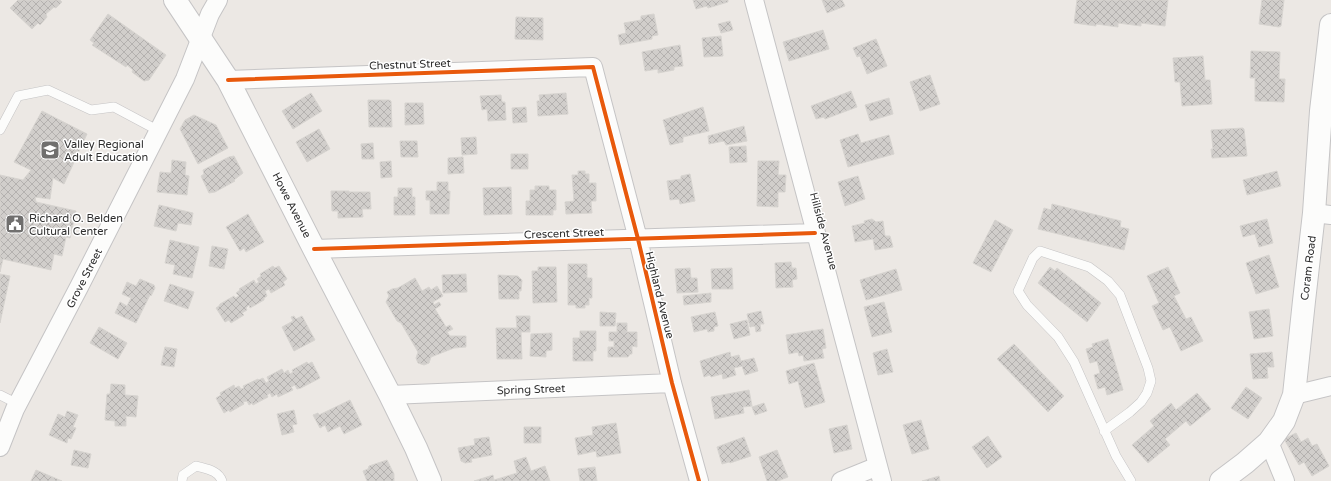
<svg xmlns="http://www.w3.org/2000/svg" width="1331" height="481" viewBox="0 0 1331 481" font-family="'Varela Round',sans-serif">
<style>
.building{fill:url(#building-cross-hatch);stroke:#d7d4d0}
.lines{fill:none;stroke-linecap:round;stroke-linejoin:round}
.lane-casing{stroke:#c5c4c5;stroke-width:10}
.street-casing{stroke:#c5c4c5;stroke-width:20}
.secondary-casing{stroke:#c5c4c5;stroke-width:24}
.lane{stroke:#fcfcfb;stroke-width:9}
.street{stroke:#fcfcfb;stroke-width:18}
.secondary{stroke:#fcfcfb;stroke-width:22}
.cycleway-casing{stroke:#fff;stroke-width:6}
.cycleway{stroke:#e8590c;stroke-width:4}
.labels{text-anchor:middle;stroke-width:3;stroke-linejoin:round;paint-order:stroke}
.street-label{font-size:11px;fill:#2e2e2e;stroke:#fff}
.poi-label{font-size:11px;fill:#2e2e2e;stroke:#fff;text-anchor:start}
</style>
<defs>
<pattern id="building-cross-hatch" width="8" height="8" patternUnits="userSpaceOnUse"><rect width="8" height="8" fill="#d1cecb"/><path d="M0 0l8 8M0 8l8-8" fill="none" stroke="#b4b1af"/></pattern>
</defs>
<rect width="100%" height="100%" fill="#ece8e4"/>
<path class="building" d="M18,0H60L62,2L56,8L54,7L46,14L47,17L40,25L38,23L32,29L10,8Z
M693,0H728V2L708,8L707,6L696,9Z
M822,0H842L845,6L827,13Z
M1077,0H1168L1165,26L1141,23V26L1118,23V27L1096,24V26L1074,23Z
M1262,0H1284L1281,26L1279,27L1259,24Z
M108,14L166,55L149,80L144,81L132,72L133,70L127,65L126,67L92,45L94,43L90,40Z
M654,14L658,35L652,36V39L620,45L618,35L626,33L624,23L641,20V16Z
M516,17L543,18V40L515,39Z
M730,21L733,30L721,33L718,24Z
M823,30L829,49L789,61L783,42Z
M721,36L723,56L704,57L702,38Z
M876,39L887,66L867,74L860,56L857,57L853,48Z
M680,45L683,66L674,67V70L658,73V69L645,71L642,52Z
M1251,51L1280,52L1279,79H1285L1284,102L1255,101V78H1250Z
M1203,56L1205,80H1210L1212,104L1182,106L1180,82H1175L1173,58Z
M930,75L940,104L920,111L910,82Z
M851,91L857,107L825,119L824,117L816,119L811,106Z
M311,93L322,111L293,129L282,111Z
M566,93L568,114L538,116L537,101H540L539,95Z
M501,95L502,102H505L506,120L488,121L487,109L482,110L480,96Z
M889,98L893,114L870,121L865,105Z
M368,100H389L391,101L392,127H369Z
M405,103H423L424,124L405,125Z
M526,107L527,122L513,123L512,108Z
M703,107L709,131L683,137V142L670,145L663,120Z
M42,111L87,134L64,184L53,178L50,199L35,197L36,202L76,211L70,238L66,237L62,256L54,254L51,270L3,259L0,272V175L23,180L31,170L14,162Z
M194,115L216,125L228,148L198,164L180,129L185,120Z
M744,126L747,141L726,145L724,141L709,144L708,136Z
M1243,128L1244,129L1247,156L1212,158L1211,149H1213L1211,130Z
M319,129L330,149L307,162L296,142Z
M858,134L861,143L889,135L894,154L848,167L840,140Z
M476,137L477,154L462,155L461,138Z
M400,141H417L418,157H401Z
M373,143L374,159H362L361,144Z
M746,146L747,162L730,163L729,147Z
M511,154H528V169H511Z
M234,156L243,173L234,180L235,181L215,192L209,193L201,176L204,174L203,170L229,157Z
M463,157L464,173L448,174V158Z
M172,160L186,162L185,175L189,176L187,195L157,192L160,172L171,173Z
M391,161L392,177L381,178L380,162Z
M758,161H779L778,175H786L785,192H778V207L757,206Z
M578,171H585V174H589V183H596V201H591L592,213L566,214L565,202L574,201L572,175H578Z
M1277,171L1281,186L1247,195L1243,180Z
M690,174L695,201L680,204L679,199L670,200L667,181L681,179V176Z
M858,176L865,199L845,206L838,182Z
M437,182H448V191H450L449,214H430V200H426V191H437Z
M535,186H549V190H556V210H553V215H526V201H530V190H535Z
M511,187L512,214L484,215L483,188Z
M398,188H412V197H415V215H394V197H398Z
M331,191H349V192H370L371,209H362L363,217L338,218V211H332Z
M1052,204L1121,221L1120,227L1129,229L1124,250L1038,229L1044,208L1051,210Z
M159,205L193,213L191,225L178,223L176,231L154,226Z
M248,214L264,242L246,252L244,248L240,251L226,227Z
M872,219L876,222L883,221L885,236H890L893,247L875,250L873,239L855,242L852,226L865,223L864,221Z
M1267,219L1273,243L1259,247L1255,234L1243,237L1240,226Z
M995,220L1013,230L991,272L973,263Z
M170,240L199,247L192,278L173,274L175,265L165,263Z
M212,246L228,249L224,269L209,266Z
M1269,255L1279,287L1256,294L1246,263Z
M791,262L792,268H796L797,279L792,280L793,287L776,288L775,263Z
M568,264H587V278H592V298H589V305H585V308H576V305H568Z
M273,266L275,268L279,266L287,279L283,282L285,285L271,293L269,289L265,291L267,296L264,298V300L250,308L249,305L246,308L247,310L242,313L244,315L231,323L229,320L225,322L216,308L219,306L220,304L234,296L235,298L239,296L236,293L240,290L239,289L254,280L256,284L259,282L257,279L261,276L260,274Z
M538,267H556L557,302L533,303L532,271H538Z
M1050,267L1055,271L1057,268L1101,303L1087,322L1038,283Z
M1168,267L1180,293L1174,296L1186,319L1191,317L1203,341L1181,351L1170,327L1163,330L1152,306L1159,303L1147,276Z
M690,268L691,278H697L698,292L677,293L675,269Z
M732,268L733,289H712L711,269Z
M896,269L902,290L866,300L860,280Z
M0,274L10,276L0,323Z
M466,274L467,292L443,293L442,275Z
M498,275L518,276L522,280L521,291H519V299H499Z
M415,278L422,291L429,287L431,290L437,286L443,296L433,302L434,305L439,302L441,305L435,309L446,327L450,325L453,329L447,332L450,336H466V347L454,348L431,357L429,363L424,365L418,363L416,358L418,352L401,323L397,321L386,302L389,296L387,292L392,289L398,288Z
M140,279L154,285L155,288L151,296L150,295L136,323L115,313L120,302L127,306L131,298L122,294L127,282L136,286Z
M170,284L194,292L188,309L164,301Z
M711,293V302L684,305L683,296Z
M884,302L892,332L872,337L864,307Z
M1269,309L1273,336L1254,339L1249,312Z
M761,311L764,324H760L761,331L756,332L755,326L750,327L747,314Z
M600,312L616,313L615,326H600Z
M715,312L718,326L714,327V331L708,332L707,329L694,332L691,317Z
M294,316L296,319L302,316L315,340L294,351L282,327L293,321L291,317Z
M516,316H530V332H521L522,359H497L496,328H517Z
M747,320L750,335L734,339L730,324Z
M617,323H627V332H637V347L632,346V354H630L628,357H608V347H614V341H609V332H617Z
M99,327L127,343L118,359L90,343Z
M823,329L826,348L822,349L824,358L804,361L803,355L799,356L798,352L789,354L786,335Z
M580,331H596V351H593V361H573V338H580Z
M552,333V350L546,351V357L530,356L531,334Z
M1108,339L1123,390L1107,395L1105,387L1098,389L1094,375L1100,373L1097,361L1090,363L1086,349L1093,347L1092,344Z
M1014,344L1064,396L1048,412L997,359Z
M165,347L177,349L174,367L161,365Z
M887,349L893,372L878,375L873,353Z
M730,352L731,357L739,355L741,361L754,358L758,371L745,375L742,366L734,368L736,375L723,379L722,374L711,377L710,375L704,377L700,361Z
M1272,352L1274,367H1267L1268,378L1253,379L1250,354Z
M307,362L308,364L312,362L320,378L301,388L297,389L295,385L291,387L293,390L278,397L277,394L272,397L270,393L267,395L268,397L253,405L252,403L249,405L247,401L243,402L244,404L230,412L229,410L224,413L216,398L221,395L220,393L234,385L235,388L239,386L241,389L244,388L243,386L258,379L259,380L263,378L266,383L269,381L267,377L282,369L284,373L288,370L290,374L293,372L292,370Z
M814,363L825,402L805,408L798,381L789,384L786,371Z
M111,384L125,385V395L138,396L136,417L126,416V426H115V421L105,420L107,394H110Z
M1246,387L1262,398L1248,419L1231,408Z
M749,390L752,406L743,407L744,413L715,419L711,397Z
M1197,393L1211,409L1190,426L1186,421L1165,439L1170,445L1148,463L1132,445L1154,426L1150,421L1171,403L1176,410Z
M350,400L362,425L344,434L340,426L328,432L325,425L320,428L313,415L318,413L319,415Z
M764,403L767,411L755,415L752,407Z
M294,410L297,424L292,425L294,432L282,435L277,414Z
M67,411L78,415L73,427L76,428L71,439L68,438L67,443L49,435L58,414L65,417Z
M921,420L929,449L912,454L903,425Z
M616,423L621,453L597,457L596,451L578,455L575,438L593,435L592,427Z
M847,425L852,449L834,453L829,429Z
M524,427H541V443H524Z
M1296,433L1301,442L1308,438L1312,446L1317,444L1329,466L1312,476L1304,462L1299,465L1284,439Z
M988,436L1002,457L987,468L972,447Z
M489,437L492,455L471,459L472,462L465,463L461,461L458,448L475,445L474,439Z
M744,437L751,456L730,463L729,462L722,464L717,447Z
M74,450L91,454L88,468L71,465Z
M777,450L788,477L778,481H767L759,457Z
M526,457L531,471L545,466L550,481H474L493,475L494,480L517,473L514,461Z
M387,460L394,474V481H367L363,471L368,469L369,466Z
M595,467L597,481H580L578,469Z
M36,470L62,481H31Z
M939,476L940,481H922Z"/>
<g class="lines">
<g class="lane-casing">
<path id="lane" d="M0,130L18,96L48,90L91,110L114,107L159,131
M0,395L18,404
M1104,431L1130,412L1141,402L1147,393L1151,381L1148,368L1120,295L1108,281L1089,267L1040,251L1033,258L1018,291L1027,305L1058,337L1074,362L1116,456L1131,481
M182,481L183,475L196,466C206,469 218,470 222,481"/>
</g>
<g class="street-casing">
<path id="street" d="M754,0L882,481
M228,80L593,67L638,239L672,383L699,481
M1314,213L1331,215
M314,249L815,233
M390,395L672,383
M1294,395L1331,386
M1269,442L1285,481
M0,447L15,409L79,287L185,79L210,14L218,0
M841,481L878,466"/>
</g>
<g class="secondary-casing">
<path id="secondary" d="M175,0L228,80L314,249L390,395L416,448L430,481
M1221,481L1245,463L1269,442L1284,421L1294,395L1304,301L1314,213L1321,111L1331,25"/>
</g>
<use href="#lane" class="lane"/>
<use href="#street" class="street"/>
<use href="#secondary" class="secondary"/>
<g class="cycleway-casing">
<path id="cycleway" d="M228,80L593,67L638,239L672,383L699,481
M314,249L815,233"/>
</g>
<use href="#cycleway" class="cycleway"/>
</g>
<defs>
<g id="school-square" transform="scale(1)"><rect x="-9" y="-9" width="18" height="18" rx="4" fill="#706f6e" stroke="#fff"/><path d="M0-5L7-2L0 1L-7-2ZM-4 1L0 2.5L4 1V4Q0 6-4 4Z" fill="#fff"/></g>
<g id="civic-square" transform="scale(1)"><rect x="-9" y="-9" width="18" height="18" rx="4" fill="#706f6e" stroke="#fff"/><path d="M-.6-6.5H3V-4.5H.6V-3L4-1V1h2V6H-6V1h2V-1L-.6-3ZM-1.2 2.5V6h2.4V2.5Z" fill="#fff"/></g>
</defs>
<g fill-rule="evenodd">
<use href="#school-square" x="50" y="150"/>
<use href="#civic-square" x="15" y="224"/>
</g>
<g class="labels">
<g class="street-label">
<text transform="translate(410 64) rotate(-2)" y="4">Chestnut Street</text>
<text transform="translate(292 205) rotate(63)" y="4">Howe Avenue</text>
<text transform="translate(824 231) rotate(75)" y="4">Hillside Avenue</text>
<text transform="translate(564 233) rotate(-2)" y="4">Crescent Street</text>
<text transform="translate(1308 268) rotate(-83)" y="4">Coram Road</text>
<text transform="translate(84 278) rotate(-63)" y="4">Grove Street</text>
<text transform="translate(660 295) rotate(76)" y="4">Highland Avenue</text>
<text transform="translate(531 389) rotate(-2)" y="4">Spring Street</text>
</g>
<g class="poi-label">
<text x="64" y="148">Valley Regional<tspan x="64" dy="13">Adult Education</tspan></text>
<text x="29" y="222">Richard O. Belden<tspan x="29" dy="13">Cultural Center</tspan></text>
</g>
</g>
</svg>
